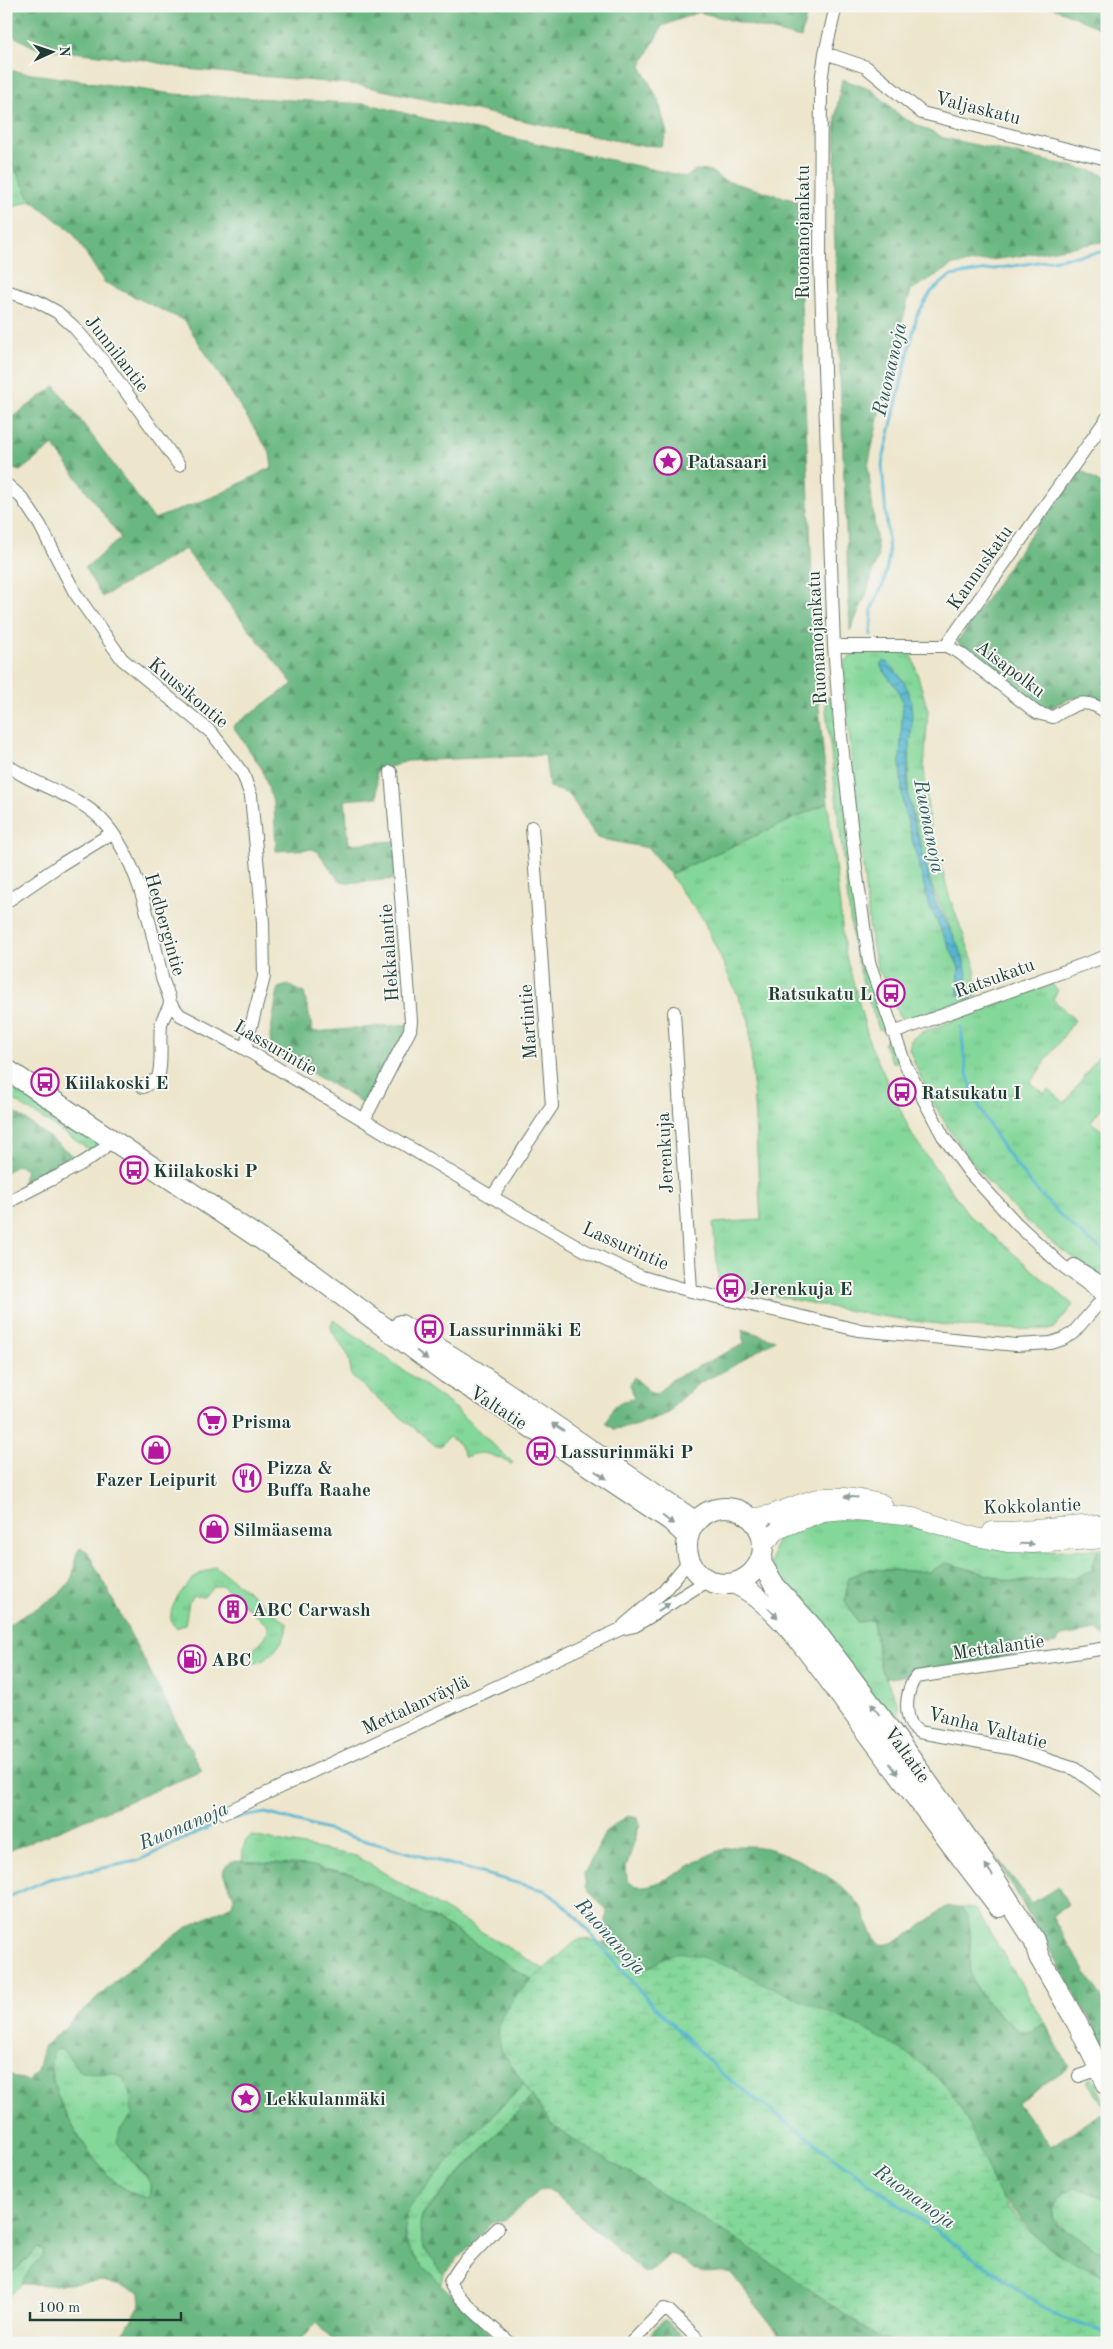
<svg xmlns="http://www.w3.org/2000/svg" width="1113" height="2349" viewBox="0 0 1113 2349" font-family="'Old Standard TT',serif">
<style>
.grass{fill:url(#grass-tufts);stroke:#518a66;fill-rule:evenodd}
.forest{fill:url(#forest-firs);stroke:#447a5a;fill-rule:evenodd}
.wetland{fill:url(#wetland-marsh);stroke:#518a66}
.water{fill:url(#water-waves);stroke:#387982}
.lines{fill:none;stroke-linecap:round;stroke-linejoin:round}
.stream{stroke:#52b5d1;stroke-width:3}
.minor-casing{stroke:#677869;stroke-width:14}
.secondary-casing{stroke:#677869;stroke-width:19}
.trunk-casing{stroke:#677869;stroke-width:22}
.minor{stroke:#fff;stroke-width:12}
.secondary{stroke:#fff;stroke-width:18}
.trunk{stroke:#fff;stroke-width:20}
.oneway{fill:#8f9e9a}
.labels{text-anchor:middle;stroke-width:4;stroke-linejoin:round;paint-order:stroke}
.street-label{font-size:19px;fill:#1f3d34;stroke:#f6f6f2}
.poi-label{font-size:19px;font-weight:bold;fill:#1f3d34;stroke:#f6f6f2;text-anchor:start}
.water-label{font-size:20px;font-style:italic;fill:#2c5b5b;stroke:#f6f6f2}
</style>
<defs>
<pattern id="grass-tufts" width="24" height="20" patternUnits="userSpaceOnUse" patternTransform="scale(1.25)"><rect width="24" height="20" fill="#83d799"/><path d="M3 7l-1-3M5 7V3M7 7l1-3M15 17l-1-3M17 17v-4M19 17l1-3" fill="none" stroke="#71b984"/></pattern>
<pattern id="forest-firs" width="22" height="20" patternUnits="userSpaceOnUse" patternTransform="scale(1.25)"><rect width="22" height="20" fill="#6ab881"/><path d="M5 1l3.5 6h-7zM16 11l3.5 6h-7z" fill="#57976a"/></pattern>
<pattern id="wetland-marsh" width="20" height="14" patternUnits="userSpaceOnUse" patternTransform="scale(1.25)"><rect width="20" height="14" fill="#83d799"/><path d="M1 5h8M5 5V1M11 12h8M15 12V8" fill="none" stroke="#71b984"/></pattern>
<pattern id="water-waves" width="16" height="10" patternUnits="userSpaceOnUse" patternTransform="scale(1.25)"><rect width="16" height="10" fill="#52b5d1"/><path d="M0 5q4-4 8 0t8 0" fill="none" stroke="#4394aa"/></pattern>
</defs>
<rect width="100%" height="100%" fill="#f6f6f2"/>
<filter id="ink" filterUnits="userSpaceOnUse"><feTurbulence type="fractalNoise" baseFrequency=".02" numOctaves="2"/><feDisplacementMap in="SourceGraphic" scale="10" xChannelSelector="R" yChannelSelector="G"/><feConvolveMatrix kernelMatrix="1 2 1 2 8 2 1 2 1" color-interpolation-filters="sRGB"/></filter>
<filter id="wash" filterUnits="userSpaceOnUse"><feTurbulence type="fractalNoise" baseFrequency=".0096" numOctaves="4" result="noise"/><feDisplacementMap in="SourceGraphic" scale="20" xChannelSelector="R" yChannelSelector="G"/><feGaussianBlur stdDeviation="1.12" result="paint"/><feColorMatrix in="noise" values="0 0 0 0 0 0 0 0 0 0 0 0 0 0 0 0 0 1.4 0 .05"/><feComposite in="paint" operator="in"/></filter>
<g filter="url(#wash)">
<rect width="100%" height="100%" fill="#ede6cc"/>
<path class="grass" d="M6,152L31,200L6,210Z
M909,651L912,655L928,711L924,768L929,822L950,899L974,963L978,994L976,997L910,1021H903L898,1015L887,983L878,970L870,934L842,668C849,644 889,652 909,651ZM881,667L911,701L908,795L931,884L964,960L967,983L965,994H958L959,967L929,905L903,803L900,762L903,702L898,690Z
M830,697L834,708L860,942L884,1030L879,1029L865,990L853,943L826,709L825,698Z
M828,803L845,952L870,1044L912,1135L968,1214L1073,1305L1053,1329C941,1333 828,1307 719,1284L713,1223L761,1220L749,1020L703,919L683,894L670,874Z
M1052,984L1058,990L1053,999L1075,1020L1030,1083L1044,1093L1048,1089L1065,1103L1107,1044V1100L1091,1122L1104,1132L1102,1136L1107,1139V1279C1018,1230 944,1144 909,1049L911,1040L920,1033Z
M887,1039L897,1060V1062H892L884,1044Z
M6,1079L97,1141L99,1144L92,1151L90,1150L6,1095Z
M334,1320L450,1404L513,1463L511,1464C494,1455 483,1449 465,1457L459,1444L449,1437L440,1446H436L352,1377L348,1355L332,1331L331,1325Z
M828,1519H884L990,1547L1041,1551L1098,1549L1091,1572L1073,1578L1014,1582L946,1563L929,1572L870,1569L849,1577L845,1601L858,1622L873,1620L881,1669L898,1704L900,1722L895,1728L771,1565L773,1550L778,1539Z
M215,1566L287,1623C289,1637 269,1662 255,1663L250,1657C253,1645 270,1639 268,1626L223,1586H213L204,1597L193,1596L189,1602L185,1625L176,1628C160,1614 185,1585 198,1575C203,1571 210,1571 215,1566Z
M252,1836L356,1856L545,1970L533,1981L451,1928L352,1874L307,1865L242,1861C243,1852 242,1840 252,1836Z
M957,1907L974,1909L979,1914L1047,2027L1042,2024C1037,2026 1035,2031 1030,2033C1020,2035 1014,2027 1007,2021C992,2008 975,1991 970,1972C965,1951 979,1922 957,1907Z
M59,2049L65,2051L75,2066L99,2074L112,2073L124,2078L130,2094L132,2115L120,2130C124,2141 128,2152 134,2163C142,2179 157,2175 149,2198C136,2198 119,2186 109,2176C88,2156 36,2077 55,2050Z
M1092,2077L1107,2106V2110L1088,2083V2079Z
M524,2084L532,2096L421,2215L424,2249L444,2274L440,2285C418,2261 395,2243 409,2208L452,2157Z
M1076,2187L1107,2199V2250C1091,2250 1060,2230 1053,2216C1052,2203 1063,2191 1076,2187Z
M38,2248L44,2251L42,2257L32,2266L22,2284L6,2299V2275L15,2270Z"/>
<path class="forest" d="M6,6H808L801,38L699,12L662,26L641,66L659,102L667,134L661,146L637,145L359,85L186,69L145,60L36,48L6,32Z
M1050,6H1107V34L1099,28Z
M6,70L173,94L369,104L431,120L687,177L695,170L710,171L723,180L797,201L816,676L828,803L670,874L648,848L597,838L569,794L549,787L545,755L407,761L376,772L378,797L345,800L349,844L396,841L395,879L347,883L339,880L318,852L313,849L276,851L274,805L262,769L233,726L293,684L185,549L102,597L85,568L121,538L53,445L20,471L6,467V422L55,386L154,519L218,495L272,467L270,453L185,321L104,282L73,233L31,200L6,152Z
M842,79L872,90L903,118L944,138L1097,172L1107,177V241L1013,257L953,265L911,290L886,382L868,466L878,555L865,598L850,631L834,223L836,115Z
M1077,467L1107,488V696L1101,704C1083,690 1064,701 1046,710L957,642Z
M288,985L304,993L313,1032L410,1024L370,1101L361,1102L271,1049L270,1036L278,988Z
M6,1105L76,1158L35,1182L22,1186L26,1169L18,1165L6,1172Z
M742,1329L775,1340L728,1369L699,1383L678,1401L669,1413L634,1426L614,1429L606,1423L614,1406L634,1397L630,1384L634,1377L649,1391L656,1394L673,1379L744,1344Z
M80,1548L87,1551L202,1771L6,1852V1626C25,1614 59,1599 70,1581C77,1571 72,1557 80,1548Z
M1098,1549H1107V1639L1097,1630L1061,1636L1057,1643L1027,1646L1014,1655L886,1679L881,1670L873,1620L858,1622L845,1601L849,1577L870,1569L929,1572L946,1563L1014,1582L1073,1578L1091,1572Z
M628,1816L638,1818L640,1824L626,1867L627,1880C642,1898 679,1872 693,1864C703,1857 719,1850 732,1847C742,1845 755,1846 766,1848C795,1855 841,1880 859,1904C866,1913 872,1941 880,1944C897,1949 932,1916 946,1907C982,1900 966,1953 970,1972C975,1990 990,2007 1004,2019C1013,2026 1019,2033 1031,2033L1041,2024L1047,2027L1069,2067L1019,2101L1018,2103L1051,2146L1101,2113L1107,2125V2199L1076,2187C1063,2191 1045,2208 1056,2223C1061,2230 1069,2231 1076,2236C1087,2243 1092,2250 1107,2250V2277L1080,2268L1037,2238L998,2192L960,2106L872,2033L722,1965L693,1955H668L655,1965L638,1968L632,1966L617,1952L604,1944L607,1911L586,1887L584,1874L606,1831Z
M994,1854L1032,1903L1058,1887L1068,1904L1052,1917L1107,2007V2049Z
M233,1861L307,1865L352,1874L451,1928L533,1981L512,2001L503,2015L502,2051L524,2084L452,2157L409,2208L404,2234L405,2240L414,2257L500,2343H335L316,2323L297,2343H118L141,2303L140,2292L103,2281L54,2285L22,2284L32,2266L42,2257L44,2251L38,2248L15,2270L6,2275V2071L15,2077L28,2082L37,2071L43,2047L133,1966L186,1928L232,1905L234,1898C230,1883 213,1870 233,1861ZM59,2049C71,2053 71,2065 81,2071C91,2077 103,2071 113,2073C116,2074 120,2077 124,2078L130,2094L132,2115L120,2130L117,2142C123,2149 128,2158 135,2165C146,2178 156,2178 149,2198C136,2198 119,2186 109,2176C88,2156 36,2078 55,2050Z
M532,2096L551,2124L565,2134L741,2242L879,2337L898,2343H786L731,2273C721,2269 710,2275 700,2272C689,2269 682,2255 670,2254L651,2271L643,2272L554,2193L547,2190L539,2191L504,2221H494L444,2274C427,2253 417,2244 421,2216Z
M663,2320H666L690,2343H642Z
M26,2339L55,2343H6Z"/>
<path class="wetland" d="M581,1939C594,1939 608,1944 619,1953C625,1959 630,1967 639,1968C657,1970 666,1950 684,1953C716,1958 746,1976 775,1989C829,2013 908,2043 947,2088C963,2107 972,2132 982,2155C987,2167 992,2182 999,2193C1024,2234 1062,2261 1107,2277V2343H898L879,2337L741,2242L565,2134L551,2124L502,2051C498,2039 497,2026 503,2014C516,1990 554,1961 575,1942Z"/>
<path class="water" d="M884,661L887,662C894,669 902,677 906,686C920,717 904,761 908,795C911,817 919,839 925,861C928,875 931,888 936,901C944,921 980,976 963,996L958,995L959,967L929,905L903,803L900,762L903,702L898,690L881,667V663Z"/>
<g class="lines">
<path class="stream" d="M871,635L872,608L884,582L889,555L882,464L917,315L931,292L950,276L1107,251
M961,1027C963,1044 964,1063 969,1080C988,1141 1053,1218 1107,1253
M6,1898L49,1879L137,1861L224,1820L266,1813L546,1891L570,1910L647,1999L722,2074L870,2184L1054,2315L1107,2333"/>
</g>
</g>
<g filter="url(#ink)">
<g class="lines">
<g class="minor-casing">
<path id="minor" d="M836,6L825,53L821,82L820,258L834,646L841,736L856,869L869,962L905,1064L943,1136L970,1173L1017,1224L1060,1264L1107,1299
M825,53L866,67L922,113L1107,159
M6,291L37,301L57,312L73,326L105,363L179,465
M6,484L22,498L40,525L75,593L122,659L212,733L243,774L251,796L263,922L264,977L245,1049
M834,646H946L1107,418
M946,646L960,653L1037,713L1053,717C1075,704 1084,696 1107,713
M6,764C35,787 75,793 101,819C139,858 151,927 162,978C164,985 170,996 170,1003C169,1010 162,1017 161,1025C159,1042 163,1061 158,1078L143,1087
M6,902L60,865L112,833
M170,1003L180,1015L245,1049L492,1197L586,1251L642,1277L691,1291L858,1330L1016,1345L1051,1343L1063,1339L1073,1333L1107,1294
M674,1012L691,1291
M893,1033L1107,956
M364,1120L410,1030L411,1021L391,772
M492,1197L552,1106L532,827
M6,1204C35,1184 93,1165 112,1139
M1074,1265L1107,1286
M624,1625L663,1592L689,1561
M1107,1648L916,1677C907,1688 904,1710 911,1724C912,1727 917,1730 919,1732L1014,1749L1075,1769L1107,1793
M224,1813L621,1629L635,1626L708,1580
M1079,2076L1100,2069
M498,2228L460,2267L450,2282C453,2296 497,2331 510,2343
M631,2343L664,2309L668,2310L702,2343"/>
</g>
<g class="secondary-casing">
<path id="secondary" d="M751,1517C772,1517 787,1507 807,1501C832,1493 857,1497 883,1504
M992,1531H1009L1107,1523
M764,1544L778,1530L807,1518L823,1512L847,1510L913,1517L976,1537L1007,1543L1033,1544L1107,1539"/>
</g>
<g class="trunk-casing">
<path id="trunk" d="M6,1069L313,1274L446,1373L490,1400L670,1520L688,1537
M401,1325L475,1371L696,1522
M687 1546a38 38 0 1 1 76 0a38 38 0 1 1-76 0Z
M760,1561L775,1586L814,1629L883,1720L982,1859L1034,1940L1039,1957L1077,2023L1107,2084
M735,1584C781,1604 828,1681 859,1721C905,1783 952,1846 999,1907"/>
</g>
<use href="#minor" class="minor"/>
<use href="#secondary" class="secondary"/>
<use href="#trunk" class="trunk"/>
</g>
<defs><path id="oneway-solid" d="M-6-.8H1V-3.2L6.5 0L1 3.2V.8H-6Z" transform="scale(1.25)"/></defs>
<g class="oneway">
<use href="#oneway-solid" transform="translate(422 1355) rotate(37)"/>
<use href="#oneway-solid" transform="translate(558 1427) rotate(-146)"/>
<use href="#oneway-solid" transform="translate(601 1475) rotate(33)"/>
<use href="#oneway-solid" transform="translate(851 1497) rotate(-176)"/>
<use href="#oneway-solid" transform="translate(668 1520) rotate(37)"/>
<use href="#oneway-solid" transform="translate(1027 1544) rotate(2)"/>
<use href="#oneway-solid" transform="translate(664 1607) rotate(-34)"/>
<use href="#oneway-solid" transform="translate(773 1613) rotate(46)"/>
<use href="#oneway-solid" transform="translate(875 1709) rotate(-127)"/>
<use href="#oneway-solid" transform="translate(894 1769) rotate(53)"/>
<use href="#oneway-solid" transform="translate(989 1870) rotate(-123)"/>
</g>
</g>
<defs>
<g id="sight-ring" transform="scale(1.4375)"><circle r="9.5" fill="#f6f6f2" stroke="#b5179e" stroke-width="1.5"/><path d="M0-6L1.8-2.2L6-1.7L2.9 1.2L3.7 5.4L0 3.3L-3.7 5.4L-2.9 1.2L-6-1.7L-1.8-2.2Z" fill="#b5179e"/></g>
<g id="bus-ring" transform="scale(1.4375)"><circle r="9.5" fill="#f6f6f2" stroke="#b5179e" stroke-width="1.5"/><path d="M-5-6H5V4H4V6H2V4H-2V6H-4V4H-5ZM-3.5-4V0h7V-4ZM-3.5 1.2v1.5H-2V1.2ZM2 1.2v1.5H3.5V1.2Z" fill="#b5179e"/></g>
<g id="supermarket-ring" transform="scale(1.4375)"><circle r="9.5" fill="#f6f6f2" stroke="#b5179e" stroke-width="1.5"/><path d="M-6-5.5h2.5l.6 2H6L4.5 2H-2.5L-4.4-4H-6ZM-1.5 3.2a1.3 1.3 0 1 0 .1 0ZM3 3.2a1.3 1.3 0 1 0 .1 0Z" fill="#b5179e"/></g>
<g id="shop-ring" transform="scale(1.4375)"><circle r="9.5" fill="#f6f6f2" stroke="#b5179e" stroke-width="1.5"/><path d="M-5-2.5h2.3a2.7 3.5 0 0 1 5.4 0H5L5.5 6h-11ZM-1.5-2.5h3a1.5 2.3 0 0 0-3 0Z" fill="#b5179e"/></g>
<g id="restaurant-ring" transform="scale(1.4375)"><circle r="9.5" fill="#f6f6f2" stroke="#b5179e" stroke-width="1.5"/><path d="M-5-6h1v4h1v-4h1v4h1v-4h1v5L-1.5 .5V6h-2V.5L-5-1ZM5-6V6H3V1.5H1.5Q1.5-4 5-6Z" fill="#b5179e"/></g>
<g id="building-ring" transform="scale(1.4375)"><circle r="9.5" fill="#f6f6f2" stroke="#b5179e" stroke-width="1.5"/><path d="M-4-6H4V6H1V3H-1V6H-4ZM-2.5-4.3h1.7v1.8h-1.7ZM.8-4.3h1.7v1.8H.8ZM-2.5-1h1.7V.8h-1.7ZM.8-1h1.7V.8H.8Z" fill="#b5179e"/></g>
<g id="fuel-ring" transform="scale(1.4375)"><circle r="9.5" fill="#f6f6f2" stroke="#b5179e" stroke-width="1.5"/><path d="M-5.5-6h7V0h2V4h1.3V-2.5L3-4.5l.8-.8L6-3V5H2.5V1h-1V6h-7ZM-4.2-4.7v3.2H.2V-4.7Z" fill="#b5179e"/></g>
</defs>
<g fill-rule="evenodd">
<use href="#sight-ring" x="668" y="461"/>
<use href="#bus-ring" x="891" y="993"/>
<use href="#bus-ring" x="45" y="1082"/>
<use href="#bus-ring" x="902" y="1092"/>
<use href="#bus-ring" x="134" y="1170"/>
<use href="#bus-ring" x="731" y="1288"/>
<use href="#bus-ring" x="429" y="1329"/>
<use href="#supermarket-ring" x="212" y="1421"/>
<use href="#shop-ring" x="156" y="1450"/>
<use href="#bus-ring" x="541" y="1451"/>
<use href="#restaurant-ring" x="247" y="1478"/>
<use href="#shop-ring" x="214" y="1529"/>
<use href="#building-ring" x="233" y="1609"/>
<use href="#fuel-ring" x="192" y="1659"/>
<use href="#sight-ring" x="246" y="2098"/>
</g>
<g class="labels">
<g class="street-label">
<text transform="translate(978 107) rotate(14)" y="7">Valjaskatu</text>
<text transform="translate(802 232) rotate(-90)" y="7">Ruonanojankatu</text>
<text transform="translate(118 353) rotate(52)" y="7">Junnilantie</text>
<text transform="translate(979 567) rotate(-55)" y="7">Kannuskatu</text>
<text transform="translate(816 638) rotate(-93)" y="7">Ruonanojankatu</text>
<text transform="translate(1011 668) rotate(37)" y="7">Aisapolku</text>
<text transform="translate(189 692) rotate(40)" y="7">Kuusikontie</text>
<text transform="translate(166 924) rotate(74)" y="7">Hedbergintie</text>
<text transform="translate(388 953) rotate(-94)" y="7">Hekkalantie</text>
<text transform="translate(994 977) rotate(-20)" y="7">Ratsukatu</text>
<text transform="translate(527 1022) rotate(-94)" y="7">Martintie</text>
<text transform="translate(276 1047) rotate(30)" y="7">Lassurintie</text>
<text transform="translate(664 1153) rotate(-93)" y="7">Jerenkuja</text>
<text transform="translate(626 1245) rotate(24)" y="7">Lassurintie</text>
<text transform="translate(499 1407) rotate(33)" y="7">Valtatie</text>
<text transform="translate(1032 1505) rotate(-2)" y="7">Kokkolantie</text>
<text transform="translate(998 1646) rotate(-8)" y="7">Mettalantie</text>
<text transform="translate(415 1704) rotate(-25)" y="7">Mettalanväylä</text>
<text transform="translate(988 1727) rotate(14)" y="7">Vanha Valtatie</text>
<text transform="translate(908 1754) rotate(54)" y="7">Valtatie</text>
</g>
<g class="poi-label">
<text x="687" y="468">Patasaari</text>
<text x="872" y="1000" text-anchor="end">Ratsukatu L</text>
<text x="64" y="1089">Kiilakoski E</text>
<text x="921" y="1099">Ratsukatu I</text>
<text x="153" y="1177">Kiilakoski P</text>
<text x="750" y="1295">Jerenkuja E</text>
<text x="448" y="1336">Lassurinmäki E</text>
<text x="231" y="1428">Prisma</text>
<text x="560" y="1458">Lassurinmäki P</text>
<text x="266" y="1474">Pizza &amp;<tspan x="266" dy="22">Buffa Raahe</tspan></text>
<text x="156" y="1486" text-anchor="middle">Fazer Leipurit</text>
<text x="233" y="1536">Silmäasema</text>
<text x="252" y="1616">ABC Carwash</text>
<text x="211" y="1666">ABC</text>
<text x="265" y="2105">Lekkulanmäki</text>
</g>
<g class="water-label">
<text transform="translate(889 369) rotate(-77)" y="7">Ruonanoja</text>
<text transform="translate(930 826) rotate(79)" y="7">Ruonanoja</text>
<text transform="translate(183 1825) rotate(-23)" y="7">Ruonanoja</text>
<text transform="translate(611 1936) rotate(48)" y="7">Ruonanoja</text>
<text transform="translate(915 2196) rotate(36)" y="7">Ruonanoja</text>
</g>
</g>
<rect width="1113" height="2349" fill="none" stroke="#f6f6f2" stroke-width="25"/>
<g transform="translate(52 52) rotate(87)" stroke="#f6f6f2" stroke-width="4" paint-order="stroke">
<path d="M0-4L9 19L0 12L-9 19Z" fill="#1f3d34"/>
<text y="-8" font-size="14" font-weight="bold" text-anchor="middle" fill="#1f3d34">N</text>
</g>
<path d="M30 2312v8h151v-8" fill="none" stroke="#1f3d34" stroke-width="2.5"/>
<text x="38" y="2312" font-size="15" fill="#1f3d34" stroke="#f6f6f2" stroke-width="4" paint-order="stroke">100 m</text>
</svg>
